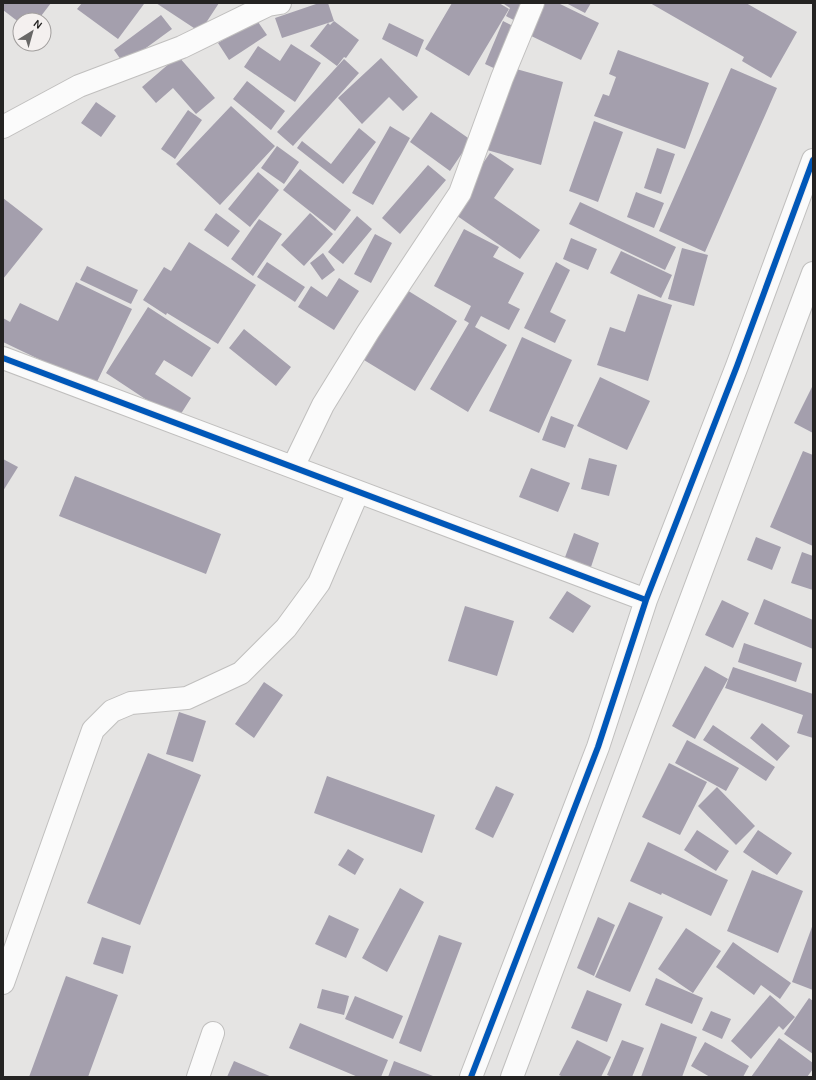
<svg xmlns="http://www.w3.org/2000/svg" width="816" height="1080" viewBox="0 0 816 1080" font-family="Karla,sans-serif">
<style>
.building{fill:#a49fad}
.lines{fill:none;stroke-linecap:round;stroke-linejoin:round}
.minor-casing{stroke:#c0bfbe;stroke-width:24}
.minor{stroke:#fbfbfb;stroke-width:22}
.cycleway-casing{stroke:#f4f0ef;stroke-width:8}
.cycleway{stroke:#0057b8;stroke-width:6}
</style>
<rect width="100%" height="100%" fill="#e5e4e3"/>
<path class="building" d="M3,3H51L38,20H20V23L3,10Z
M82,3H143L144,4L118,39L77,9Z
M156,3H219L200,32Z
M319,3H328L334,21L282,38L275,18Z
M452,3H499L509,9L469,76L425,49Z
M505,3H529L519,23L506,16L510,8L504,4Z
M539,3H558L599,23L581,60L525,33Z
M566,3H591L585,13Z
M650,3H746L797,32L771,78L742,61L744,57Z
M161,15L172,29L124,64L114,50Z
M256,19L267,35L229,60L218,43Z
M334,21L359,40L346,58L344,57L337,66L310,46L328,23L330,25Z
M503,21L519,29L500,71L485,64Z
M389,23L424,40L417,57L382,39Z
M291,44L321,63L295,102L244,67L258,46L280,61Z
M618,50L709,83L685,149L594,116L603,94L609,96L616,77L609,74Z
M178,56L215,98L196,114L173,88L156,103L142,87Z
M381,58L418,97L403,111L389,97L362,124L338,98Z
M344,59L359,73L293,146L277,132Z
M509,67L563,82L541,165L487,150Z
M731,68L777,88L705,252L659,231Z
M247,81L285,111L271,130L233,99Z
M96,102L116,116L101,137L81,123Z
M231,106L275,146L220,205L176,164Z
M188,110L202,120L175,159L161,149Z
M431,112L471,140L450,171L410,142Z
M594,121L623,132L598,202L569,191Z
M390,126L410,138L373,205L352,193Z
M359,128L376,142L343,184L297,148L302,141L331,164Z
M277,146L299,162L284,184L261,168Z
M657,148L675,154L661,194L644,188Z
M490,153L514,169L494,198L540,230L520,259L450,211Z
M428,165L446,180L400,234L382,218Z
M300,169L351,210L335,231L283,190Z
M258,172L279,190L250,227L228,209Z
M636,192L664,203L654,228L627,217Z
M3,198L43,229L3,279Z
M580,202L676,247L665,270L569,224Z
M216,213L240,231L228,247L204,230Z
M310,213L333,234L304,266L281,245Z
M357,216L372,229L343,264L328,252Z
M259,219L282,234L253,276L231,259Z
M464,229L499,247L493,257L524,273L508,303L520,309L509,330L481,316L475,327L507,345L468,412L430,389L469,323L464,320L471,306L434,286Z
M375,234L392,243L371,283L354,274Z
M571,238L597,249L588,270L563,259Z
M189,242L256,285L218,344L167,313L166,315L143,300L164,267L171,271Z
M682,248L708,255L694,306L668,299Z
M621,251L672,275L661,298L610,273Z
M323,253L335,270L322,280L310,263Z
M267,262L305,287L295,302L257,277Z
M556,262L570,270L550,312L566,320L555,343L524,328Z
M87,266L138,290L131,304L80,280Z
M339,278L359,291L334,330L298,307L311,286L327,297Z
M76,282L132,309L95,386L3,342V318L10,322L20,303L58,321Z
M402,287L457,321L415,391L359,357Z
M638,294L672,305L648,381L597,365L610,327L625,332Z
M148,307L211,348L192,377L164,360L155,374L191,398L177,420L106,373Z
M244,329L291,367L276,386L229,348Z
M522,337L572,360L539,433L489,411Z
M600,377L650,401L627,450L577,426Z
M813,385V433L794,423Z
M551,416L574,425L565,448L542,440Z
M803,451L813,455V546L770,527Z
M589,458L617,465L609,496L581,489Z
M3,459L18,467L3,491Z
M531,468L570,483L558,512L519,497Z
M75,476L221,534L206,574L59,516Z
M574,533L599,543L590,570L564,560Z
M756,537L781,547L772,570L747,560Z
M802,552L813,556V590L791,583Z
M567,591L591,606L573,633L549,618Z
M764,599L813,620V649L754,624Z
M722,600L749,613L733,648L705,635Z
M465,606L514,621L497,676L448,661Z
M744,643L802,663L796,682L738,662Z
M705,666L728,679L695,739L672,726Z
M733,667L813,694V738L797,733L803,715L725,688Z
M264,682L283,695L254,738L235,724Z
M179,712L206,721L193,762L166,754Z
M762,723L790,746L777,761L750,738Z
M713,725L775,767L766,781L703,740Z
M687,740L739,768L726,791L675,763Z
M148,753L201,775L140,925L87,903Z
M669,763L707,782L680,835L642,817Z
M327,776L435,815L422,853L314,813Z
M496,786L514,794L493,838L475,829Z
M717,787L755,826L736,845L698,806Z
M697,830L729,851L716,871L684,850Z
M758,830L792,853L777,875L743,852Z
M648,842L728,880L711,916L662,893L661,895L630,881Z
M348,849L364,859L355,875L338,865Z
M752,870L803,891L778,953L727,931Z
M400,888L424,902L387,972L362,958Z
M629,902L663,917L630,992L595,977Z
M329,915L359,929L346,958L315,944Z
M598,917L615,925L594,976L577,968Z
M813,924V990L792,982Z
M686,928L721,951L693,993L658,969Z
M439,935L462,943L421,1052L399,1043Z
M102,937L131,946L123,974L93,964Z
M733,942L791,983L780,999L761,985L754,995L716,967Z
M66,976L118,995L88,1077H29Z
M656,978L703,998L692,1024L645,1005Z
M322,989L349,996L344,1015L317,1008Z
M587,990L622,1004L607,1042L571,1028Z
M770,995L795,1017L783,1030L779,1026L751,1059L731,1041Z
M355,996L403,1016L393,1039L345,1019Z
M809,998L813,1001V1054L784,1034Z
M711,1011L731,1019L722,1039L702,1030Z
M300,1023L388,1060L381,1077H358L289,1048Z
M661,1023L697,1037L682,1077H641Z
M779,1038L813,1063V1069L807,1077H751Z
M577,1040L611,1057L601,1077H563L559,1075Z
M622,1040L644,1048L632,1077H612L607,1075Z
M705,1042L749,1066L743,1077H710L691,1066Z
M234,1061L272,1077H227Z
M394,1061L433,1076L432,1077H388Z"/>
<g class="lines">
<g class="minor-casing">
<path id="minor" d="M3,127L79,86L182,47L268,5L280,3
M3,358L646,600
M293,467L323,405L368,332L460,193L502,78L533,3
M3,983L93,730L112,711L131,703L187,698L241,673L286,628L319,583L358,492
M198,1077L213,1033
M471,1077L598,747L646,600L737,366L813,160
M512,1077L813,273"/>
</g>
<use href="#minor" class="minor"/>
<g class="cycleway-casing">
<path id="cycleway" d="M3,358L646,600
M471,1077L598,747L646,600L737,366L813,160"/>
</g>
<use href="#cycleway" class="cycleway"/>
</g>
<rect width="816" height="1080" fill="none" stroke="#242322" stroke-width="8"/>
<g transform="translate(32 32) rotate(37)"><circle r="19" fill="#f4f0ef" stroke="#a19e9d"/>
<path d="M0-3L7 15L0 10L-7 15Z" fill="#686766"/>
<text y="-6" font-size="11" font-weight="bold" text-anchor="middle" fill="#242322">N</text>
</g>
</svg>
